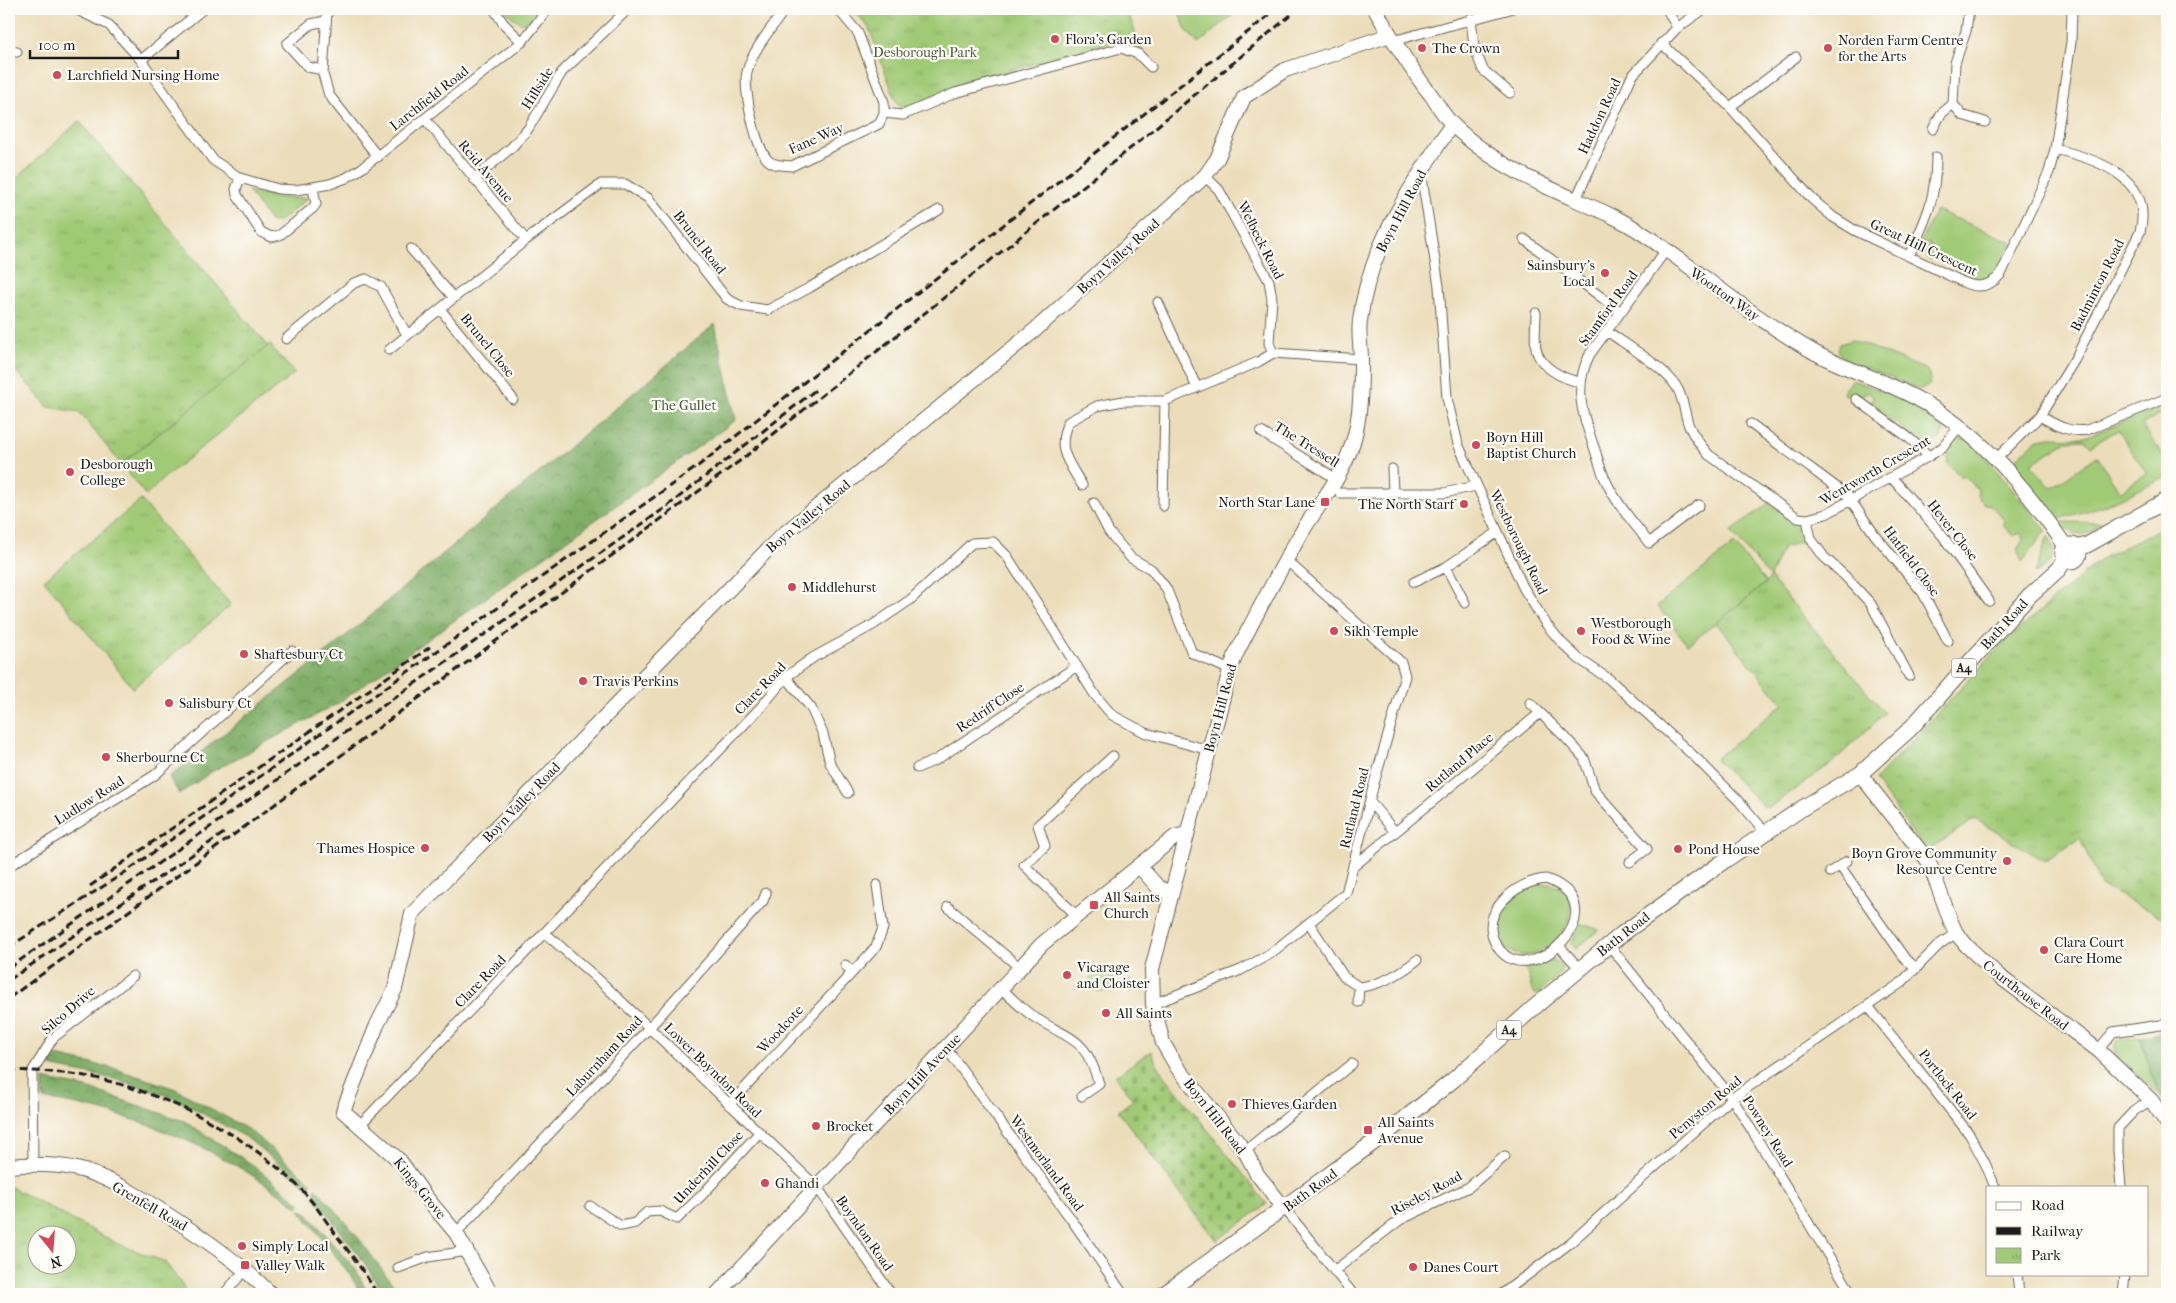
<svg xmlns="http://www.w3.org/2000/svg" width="2176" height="1303" viewBox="0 0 2176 1303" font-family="'IM FELL French Canon',serif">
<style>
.green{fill:#a1ca76;stroke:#5e7349;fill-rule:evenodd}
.forest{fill:url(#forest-crowns);stroke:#4e6542}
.cemetery{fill:url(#cemetery-stones);stroke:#5e7349}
.park{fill:url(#park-tufts);stroke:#5e7349;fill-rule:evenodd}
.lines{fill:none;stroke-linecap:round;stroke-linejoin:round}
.street-casing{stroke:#656053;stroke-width:11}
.secondary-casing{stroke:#656053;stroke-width:16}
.primary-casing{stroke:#656053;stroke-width:17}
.street{stroke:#fff;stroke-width:9}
.secondary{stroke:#fff;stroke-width:14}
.primary{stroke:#fff;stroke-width:15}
.rail{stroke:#1c1c1c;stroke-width:3;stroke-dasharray:8 4;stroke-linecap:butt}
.poi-dot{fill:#d1495b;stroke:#fdfcf7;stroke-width:2}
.labels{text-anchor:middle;stroke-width:4.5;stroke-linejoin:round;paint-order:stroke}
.shield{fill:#fdfcf7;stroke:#605f5e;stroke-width:1}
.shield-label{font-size:12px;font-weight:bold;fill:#1c1c1c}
.poi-label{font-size:14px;fill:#1c1c1c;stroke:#fdfcf7;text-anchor:start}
.park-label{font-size:14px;fill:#4b593c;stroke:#fdfcf7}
.street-label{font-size:14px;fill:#1c1c1c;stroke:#fdfcf7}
</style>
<defs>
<pattern id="forest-crowns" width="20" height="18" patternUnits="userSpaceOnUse" patternTransform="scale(1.25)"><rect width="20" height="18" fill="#80ae67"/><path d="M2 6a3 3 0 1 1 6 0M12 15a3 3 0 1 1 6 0" fill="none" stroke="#688d54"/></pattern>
<pattern id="cemetery-stones" width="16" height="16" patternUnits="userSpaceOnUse" patternTransform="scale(1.25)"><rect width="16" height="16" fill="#a1ca76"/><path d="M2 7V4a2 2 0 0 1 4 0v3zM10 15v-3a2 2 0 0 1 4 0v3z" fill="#8aad66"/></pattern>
<pattern id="park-tufts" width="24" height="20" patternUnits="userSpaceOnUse" patternTransform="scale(1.25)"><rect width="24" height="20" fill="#a1ca76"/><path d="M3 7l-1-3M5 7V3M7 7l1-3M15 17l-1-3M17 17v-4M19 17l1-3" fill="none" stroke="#8aad66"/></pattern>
</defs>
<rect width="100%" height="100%" fill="#fdfcf7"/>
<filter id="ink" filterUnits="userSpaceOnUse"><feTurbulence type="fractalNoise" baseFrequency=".02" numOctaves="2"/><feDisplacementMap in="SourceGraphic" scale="10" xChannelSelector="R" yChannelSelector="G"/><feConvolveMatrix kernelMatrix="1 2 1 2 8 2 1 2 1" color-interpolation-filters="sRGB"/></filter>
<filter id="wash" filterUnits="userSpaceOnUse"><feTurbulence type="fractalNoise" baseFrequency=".0096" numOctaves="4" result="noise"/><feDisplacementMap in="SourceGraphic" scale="20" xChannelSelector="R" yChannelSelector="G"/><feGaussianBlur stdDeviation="1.12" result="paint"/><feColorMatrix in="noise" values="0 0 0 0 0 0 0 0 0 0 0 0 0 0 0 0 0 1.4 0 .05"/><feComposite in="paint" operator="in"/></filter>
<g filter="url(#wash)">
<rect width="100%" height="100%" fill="#ecddba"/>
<path class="green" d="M505,9H534L538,10L529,21L521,23L511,16Z
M1178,9H1240L1198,44L1186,30Z
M248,191L283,198H308L278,222L270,221Z
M1936,210L2012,242C2003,260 1994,291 1968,278L1970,272L1933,255L1930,260L1922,253L1926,247L1931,246L1929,243H1920Z
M1852,340L1927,370C1932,380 1932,389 1919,389L1843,359L1838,350L1840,344Z
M270,344L276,353L295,373L166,476L146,496L121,464Z
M1852,380C1871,387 1938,410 1944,429L1941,437L1925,447L1908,432L1873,406L1871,403L1873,397L1868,392L1861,395L1854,393L1850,398L1843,393Z
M2167,405V414L2162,418L2159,414L2142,425L2167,461V477L2106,505L2056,520L2011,471L2016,459L2036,440L2049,437L2082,438ZM2118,430L2146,473L2120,492L2097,456L2051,488L2031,464L2067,441L2085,440L2091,446Z
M1959,439L1968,440L1976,446L2046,530L2022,562L2017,549L2024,539L2021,533L2013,536L2003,525L2004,520L1991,505L1985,504L1977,496L1978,490L1965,476H1960L1947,463L1951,444Z
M1769,503L1800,525L1805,540L1783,548L1770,577L1731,532Z
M2065,522H2066L2103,523C2083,537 2080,539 2060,524Z
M2048,536C2059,557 2054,561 2035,573Z
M1734,544L1766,583L1688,645L1657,606Z
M1536,884C1544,884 1555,883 1562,889C1588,911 1551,960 1521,955C1510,953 1502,949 1498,938C1488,912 1516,894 1536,884Z
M1580,923L1599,930L1576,949L1572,945C1572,938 1578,930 1580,923Z
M1549,960C1557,960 1559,961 1562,969L1556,978L1536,995L1531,988L1526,966L1538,965Z
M1100,969H1107L1115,978V983L1104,991H1096L1089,982L1090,977Z
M2140,1037L2159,1095L2115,1054V1046L2118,1041Z"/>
<path class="forest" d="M715,324L736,420L337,704L213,771L179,794L169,777L315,662Z
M2167,1031V1103L2159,1095L2140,1037Z
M56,1056L116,1069L176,1089L249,1130L312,1183L305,1185L246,1137L172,1097L115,1079L49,1066Z
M43,1079L87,1088L184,1121L253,1165L300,1203L298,1207C224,1150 136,1112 43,1099Z
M316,1188C338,1213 360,1238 379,1266C386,1276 393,1283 399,1294H383L364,1262L314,1196Z
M300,1210L306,1212L356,1270L368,1294H361L350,1275Z"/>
<path class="cemetery" d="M1151,1051L1160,1070L1267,1204L1216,1241L1118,1111L1133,1100L1115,1076Z"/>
<path class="park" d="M853,9H1127L1143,54L1121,40L961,84L908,107C899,107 897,104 894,96L869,28Z
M79,121L268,346L121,464L79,412L48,407L9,363V185Z
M141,500L231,605L133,688L44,580Z
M2167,525V920L2101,886L2080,838L2044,861L1975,819L1926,852L1875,780L2004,642L2101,559Z
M1770,577L1885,713L1832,763L1767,809L1715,759L1783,704L1716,623L1766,583Z
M9,1186L118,1244L165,1262L189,1294H9ZM38,1236H68V1266H38Z"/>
</g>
<g filter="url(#ink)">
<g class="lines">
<g class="street-casing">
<path id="street" d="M75,9L109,25L141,60L213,160L240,178L278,189L296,190L330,184L346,178L362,168L522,42L548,9
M325,9L327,12L323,74L329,95L378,157
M494,9L503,23L522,42
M785,9C772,28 752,50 747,72C743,88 756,151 769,161C775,166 784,165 792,166L879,124L884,113V102L858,33L838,9
M1667,9L1677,28
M1471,18L1474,47L1483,70L1510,93
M1400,39L1510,9
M1661,43L1730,107L1812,199L1833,217L1856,231L1965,283C1979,289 1991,286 2001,274L2049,172L2055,149L2071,42L2072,9
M9,51L17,52
M141,60L203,9
M323,70L308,67L287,44L311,24L326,21
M1953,104L1955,63L1966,31L1969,9
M1953,104L1962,115L1985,122
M1730,107L1796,57
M884,113L903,115L955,93L1121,48L1138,54L1151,67
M425,119L526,240
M1933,129L1941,114L1953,104
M1421,172L1439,286L1447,398L1458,444L1523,587L1546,624L1562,643L1579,659L1609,679L1697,759L1739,801L1766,833
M1205,176L1219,190L1269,281L1272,299L1269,343L1273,353
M240,178L236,189L237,195L261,232L271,237L280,235L313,208L316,204L313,188
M474,179L512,147L528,129L562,72L624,13
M1576,199L1632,76L1677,28L1704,9
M1524,239L1621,312
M411,249L454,298
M1666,250L1590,354C1573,387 1582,414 1594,447C1598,459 1601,472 1607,483C1617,505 1635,524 1649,543L1699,505
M1909,256C1926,219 1936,200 1936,157
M1158,302L1197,388
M440,309L513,399
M1536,313C1536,324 1534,337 1536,348C1539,367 1563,379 1580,382
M1607,331C1626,345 1664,367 1676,386C1684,398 1684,413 1689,426C1694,437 1701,446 1709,455L1798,518L1807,519L1826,514L1929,456L1943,447L1960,425
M286,339L354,283L366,279L381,287L407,335
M389,350L526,240L601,184H625L648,198L727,299L741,306L768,310L809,288L939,210
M1856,399L1909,438L1929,456
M2040,416C2056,425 2068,433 2087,430L2167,398
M1751,424L1847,495L1875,535L1923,593L1948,641
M1261,432L1338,480
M1997,458L2040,416L2075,359L2140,232C2154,178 2097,159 2055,149
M1392,469L1393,493
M1892,478L1942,535L1989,601
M1082,485C1068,461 1056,450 1068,422L1097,406L1123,401H1165L1258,362L1273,353L1361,359
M1340,493H1444L1476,486
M1094,503L1109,532L1131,558L1151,569L1166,588L1192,653L1230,670
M1163,506L1165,401
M1807,519L1811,539L1824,557L1845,576L1871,604L1909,676
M1446,567L1465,603
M1414,582L1446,567L1498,532
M786,677L811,708L823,734L830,763L848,793
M1530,703L1566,738L1584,758L1595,791L1647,849L1630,862
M917,768L936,760L1077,666
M1370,802L1395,832
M9,866L155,775L292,651
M1354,866L1540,713
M1840,866L1906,960L1917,968
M1830,872L1847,861
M1546,879C1623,906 1529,997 1497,946C1476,914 1516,881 1546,879Z
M948,907L1019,967
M1076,915L1024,865L1045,846L1038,825L1113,756
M1309,923L1344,977L1359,987C1381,985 1400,974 1417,960
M545,933L601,982L817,1187L891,1294
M1609,945L1732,1098L1852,1294
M1560,947L1580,969
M845,965L853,972
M1001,988C1011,998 1022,1009 1034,1017C1071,1041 1085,1035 1099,1084L1082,1096
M1358,1002L1359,987
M1153,1004L1241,970L1270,954L1346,893L1375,780L1405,676L1401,662L1286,560
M1868,1006L1970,1135L1985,1163L1995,1187
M945,1050L952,1056L1071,1219L1123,1294
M2098,1050L2113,1032L2167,1024
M729,1105L876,947L883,928L877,885
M360,1125L761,707L786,677L814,657L873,625L910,600L972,543L993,542L1007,556L1095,695L1112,715L1146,733L1209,750
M1245,1151L1352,1064
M33,1164L32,1072L53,1038L133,976
M2121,1187L2118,1151V1128L2134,1111L2151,1100
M590,1206L621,1226L635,1223L647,1212L660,1211L677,1219L702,1195L758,1134
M1285,1209L1353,1294
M456,1233L649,1028L763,901L766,893
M398,1268L428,1257L467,1251
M1334,1271L1400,1220L1469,1187L1505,1156
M2017,1274L2019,1294
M224,1294L245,1270
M1502,1294L1570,1243L1732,1098L1901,983L1940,944L1956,933
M2123,1294L2125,1274"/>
</g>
<g class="secondary-casing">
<path id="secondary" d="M1375,9C1392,39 1410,68 1431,95C1438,105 1444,116 1452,124C1478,150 1513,171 1545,186C1578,202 1612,213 1642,233C1700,272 1752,317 1812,351C1841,368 1873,376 1902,391C1973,424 2023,483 2066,547
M1860,774L1929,862L1951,922L1956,933L1967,946L1999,976L2098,1050L2151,1100L2167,1123
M1139,866L1158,887L1171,893
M9,1166C31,1164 51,1164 73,1168C106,1175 137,1195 165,1213C203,1238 239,1262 271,1294
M1285,1209L1257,1174L1245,1151L1177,1067L1163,1043L1153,1004L1152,969L1230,670L1236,654C1258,611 1280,568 1305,527C1324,497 1342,477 1353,442C1361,416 1361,386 1361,359C1361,347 1358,333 1360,321C1368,248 1413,183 1452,124
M491,1294L456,1233L425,1196L400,1161L343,1111L377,1025L395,989L412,914L780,537L1035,330L1205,176L1217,159L1244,97L1285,70L1390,35
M717,1294L1042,944L1175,837L1186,834"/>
</g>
<g class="primary-casing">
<path id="primary" d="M2063 553a8 8 0 1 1 16 0a8 8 0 1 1-16 0Z
M2077,548L2087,545L2167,500
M1164,1294L1388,1132L1452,1081L1531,1010L1622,934L1724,861L1804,807L1860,774L1910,729L2029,596L2059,569L2065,559"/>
</g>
<use href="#street" class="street"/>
<use href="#secondary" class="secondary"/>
<use href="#primary" class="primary"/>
<path class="rail" d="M90,886L430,647
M9,947L127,871L698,466L1277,9
M9,968L665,508L818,388
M9,980L227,831
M9,998L209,853L741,460L1126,152L1298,9
M9,1070C37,1071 68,1072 96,1078C170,1095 245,1134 299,1187C312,1200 323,1217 334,1232C349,1252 365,1272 377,1294"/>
</g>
</g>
<g class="poi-dot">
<circle cx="1055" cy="39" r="5"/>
<circle cx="1422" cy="48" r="5"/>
<circle cx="1828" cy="48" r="5"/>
<circle cx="57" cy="75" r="5"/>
<circle cx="1605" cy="273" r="5"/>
<circle cx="1476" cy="445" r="5"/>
<circle cx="70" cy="472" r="5"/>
<rect x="1320" y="497" width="10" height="10" rx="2.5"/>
<circle cx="1464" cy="504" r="5"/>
<circle cx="792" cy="587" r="5"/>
<circle cx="1334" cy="631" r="5"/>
<circle cx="1581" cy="631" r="5"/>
<circle cx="244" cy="654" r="5"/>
<circle cx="583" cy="681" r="5"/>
<circle cx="169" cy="703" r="5"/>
<circle cx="106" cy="757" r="5"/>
<circle cx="425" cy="848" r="5"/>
<circle cx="1678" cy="849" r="5"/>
<circle cx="2007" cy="861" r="5"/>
<rect x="1089" y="900" width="10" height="10" rx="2.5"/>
<circle cx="2044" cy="950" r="5"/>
<circle cx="1067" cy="975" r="5"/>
<circle cx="1106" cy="1013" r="5"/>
<circle cx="1232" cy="1104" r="5"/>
<circle cx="816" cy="1126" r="5"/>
<rect x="1363" y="1125" width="10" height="10" rx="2.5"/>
<circle cx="765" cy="1183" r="5"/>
<circle cx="242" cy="1246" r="5"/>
<rect x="240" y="1260" width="10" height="10" rx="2.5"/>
<circle cx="1413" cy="1267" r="5"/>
</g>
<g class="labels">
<g class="shield">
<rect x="1951.5" y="658.5" width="25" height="19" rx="4"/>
<rect x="1496.5" y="1020.5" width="25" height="19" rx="4"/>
</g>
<g class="shield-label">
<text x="1964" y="672">A4</text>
<text x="1509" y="1034">A4</text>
</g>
<g class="poi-label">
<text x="1065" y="44">Flora's Garden</text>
<text x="1838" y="45">Norden Farm Centre<tspan x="1838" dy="16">for the Arts</tspan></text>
<text x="1432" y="53">The Crown</text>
<text x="67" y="80">Larchfield Nursing Home</text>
<text x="1595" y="270" text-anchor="end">Sainsbury's<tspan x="1595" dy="16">Local</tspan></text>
<text x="1486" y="442">Boyn Hill<tspan x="1486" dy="16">Baptist Church</tspan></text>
<text x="80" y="469">Desborough<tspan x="80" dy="16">College</tspan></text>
<text x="1315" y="507" text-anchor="end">North Star Lane</text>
<text x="1454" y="509" text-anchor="end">The North Starf</text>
<text x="802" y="592">Middlehurst</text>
<text x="1591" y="628">Westborough<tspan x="1591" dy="16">Food &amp; Wine</tspan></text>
<text x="1344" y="636">Sikh Temple</text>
<text x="254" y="659">Shaftesbury Ct</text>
<text x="593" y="686">Travis Perkins</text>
<text x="179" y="708">Salisbury Ct</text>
<text x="116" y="762">Sherbourne Ct</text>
<text x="415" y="853" text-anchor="end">Thames Hospice</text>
<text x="1688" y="854">Pond House</text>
<text x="1997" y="858" text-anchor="end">Boyn Grove Community<tspan x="1997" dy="16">Resource Centre</tspan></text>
<text x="1104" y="902">All Saints<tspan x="1104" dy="16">Church</tspan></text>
<text x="2054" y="947">Clara Court<tspan x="2054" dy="16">Care Home</tspan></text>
<text x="1077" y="972">Vicarage<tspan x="1077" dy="16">and Cloister</tspan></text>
<text x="1116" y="1018">All Saints</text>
<text x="1242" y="1109">Thieves Garden</text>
<text x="1378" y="1127">All Saints<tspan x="1378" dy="16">Avenue</tspan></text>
<text x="826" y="1131">Brocket</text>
<text x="775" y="1188">Ghandi</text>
<text x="252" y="1251">Simply Local</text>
<text x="255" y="1270">Valley Walk</text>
<text x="1423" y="1272">Danes Court</text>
</g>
<g class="park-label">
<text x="925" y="57">Desborough Park</text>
<text x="684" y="410">The Gullet</text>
</g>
<g class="street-label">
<text transform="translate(537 88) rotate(-58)" y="5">Hillside</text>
<text transform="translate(429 98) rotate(-38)" y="5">Larchfield Road</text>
<text transform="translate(1599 116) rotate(-65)" y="5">Haddon Road</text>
<text transform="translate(816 138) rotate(-24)" y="5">Fane Way</text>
<text transform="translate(486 171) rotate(50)" y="5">Reid Avenue</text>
<text transform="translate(1401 211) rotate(-62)" y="5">Boyn Hill Road</text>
<text transform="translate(1261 240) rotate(63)" y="5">Welbeck Road</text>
<text transform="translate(700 242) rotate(52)" y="5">Brunel Road</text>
<text transform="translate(1924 247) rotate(25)" y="5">Great Hill Crescent</text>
<text transform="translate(1118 256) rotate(-42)" y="5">Boyn Valley Road</text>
<text transform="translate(2097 285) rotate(-63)" y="5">Badminton Road</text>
<text transform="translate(1725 294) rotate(35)" y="5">Wootton Way</text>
<text transform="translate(1608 308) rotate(-54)" y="5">Stamford Road</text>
<text transform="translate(488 345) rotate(51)" y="5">Brunel Close</text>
<text transform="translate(1307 444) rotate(32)" y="5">The Tressell</text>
<text transform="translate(1875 470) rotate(-30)" y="5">Wentworth Crescent</text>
<text transform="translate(808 516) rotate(-40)" y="5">Boyn Valley Road</text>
<text transform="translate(1953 530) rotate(52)" y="5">Hever Close</text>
<text transform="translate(1519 542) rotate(64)" y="5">Westborough Road</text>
<text transform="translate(1912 561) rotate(53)" y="5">Hatfield Close</text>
<text transform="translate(2004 624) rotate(-48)" y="5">Bath Road</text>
<text transform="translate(760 688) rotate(-46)" y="5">Clare Road</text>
<text transform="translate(990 707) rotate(-34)" y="5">Redriff Close</text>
<text transform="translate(1220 708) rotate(-75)" y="5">Boyn Hill Road</text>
<text transform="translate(1459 762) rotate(-40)" y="5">Rutland Place</text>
<text transform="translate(89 800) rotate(-32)" y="5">Ludlow Road</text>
<text transform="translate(521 802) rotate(-46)" y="5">Boyn Valley Road</text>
<text transform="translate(1354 808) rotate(-76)" y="5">Rutland Road</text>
<text transform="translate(1623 934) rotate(-38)" y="5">Bath Road</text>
<text transform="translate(480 981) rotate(-46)" y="5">Clare Road</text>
<text transform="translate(2026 995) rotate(38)" y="5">Courthouse Road</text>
<text transform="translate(68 1010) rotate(-41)" y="5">Silco Drive</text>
<text transform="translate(780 1029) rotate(-47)" y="5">Woodcote</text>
<text transform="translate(604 1056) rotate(-47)" y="5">Laburnham Road</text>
<text transform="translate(713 1070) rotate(44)" y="5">Lower Boyndon Road</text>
<text transform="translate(922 1074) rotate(-47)" y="5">Boyn Hill Avenue</text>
<text transform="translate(1948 1084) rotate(52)" y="5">Portlock Road</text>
<text transform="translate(1705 1107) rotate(-40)" y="5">Penyston Road</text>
<text transform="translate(1215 1116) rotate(52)" y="5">Boyn Hill Road</text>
<text transform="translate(1768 1131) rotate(58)" y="5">Powney Road</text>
<text transform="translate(1047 1163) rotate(54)" y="5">Westmorland Road</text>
<text transform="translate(708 1167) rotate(-47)" y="5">Underhill Close</text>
<text transform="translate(420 1188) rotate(51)" y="5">Kings Grove</text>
<text transform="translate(1310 1190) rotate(-36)" y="5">Bath Road</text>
<text transform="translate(1426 1193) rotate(-28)" y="5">Riseley Road</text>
<text transform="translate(150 1206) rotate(30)" y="5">Grenfell Road</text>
<text transform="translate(865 1233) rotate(55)" y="5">Boyndon Road</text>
</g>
</g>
<rect width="2176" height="1303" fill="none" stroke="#fdfcf7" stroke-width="30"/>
<rect x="1986" y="1186" width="162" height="90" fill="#fdfcf7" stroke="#a3a29f"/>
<rect x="1996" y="1202" width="25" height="8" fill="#ffffff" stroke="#a3a29f"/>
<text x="2031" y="1210" font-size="15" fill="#1c1c1c">Road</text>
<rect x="1996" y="1227" width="25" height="8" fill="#1c1c1c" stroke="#a3a29f"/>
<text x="2031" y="1236" font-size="15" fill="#1c1c1c">Railway</text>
<rect x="1996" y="1248" width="25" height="15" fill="url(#park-tufts)" stroke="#a3a29f"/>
<text x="2031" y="1260" font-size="15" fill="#1c1c1c">Park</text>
<g transform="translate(52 1250) rotate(163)"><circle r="24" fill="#fdfcf7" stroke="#a3a29f"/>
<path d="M0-4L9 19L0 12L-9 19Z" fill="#d1495b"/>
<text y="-8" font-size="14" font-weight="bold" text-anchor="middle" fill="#1c1c1c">N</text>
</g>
<path d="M30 50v8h148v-8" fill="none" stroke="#1c1c1c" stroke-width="2.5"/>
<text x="38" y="50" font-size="15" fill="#1c1c1c" stroke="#fdfcf7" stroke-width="4" paint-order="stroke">100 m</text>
</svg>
